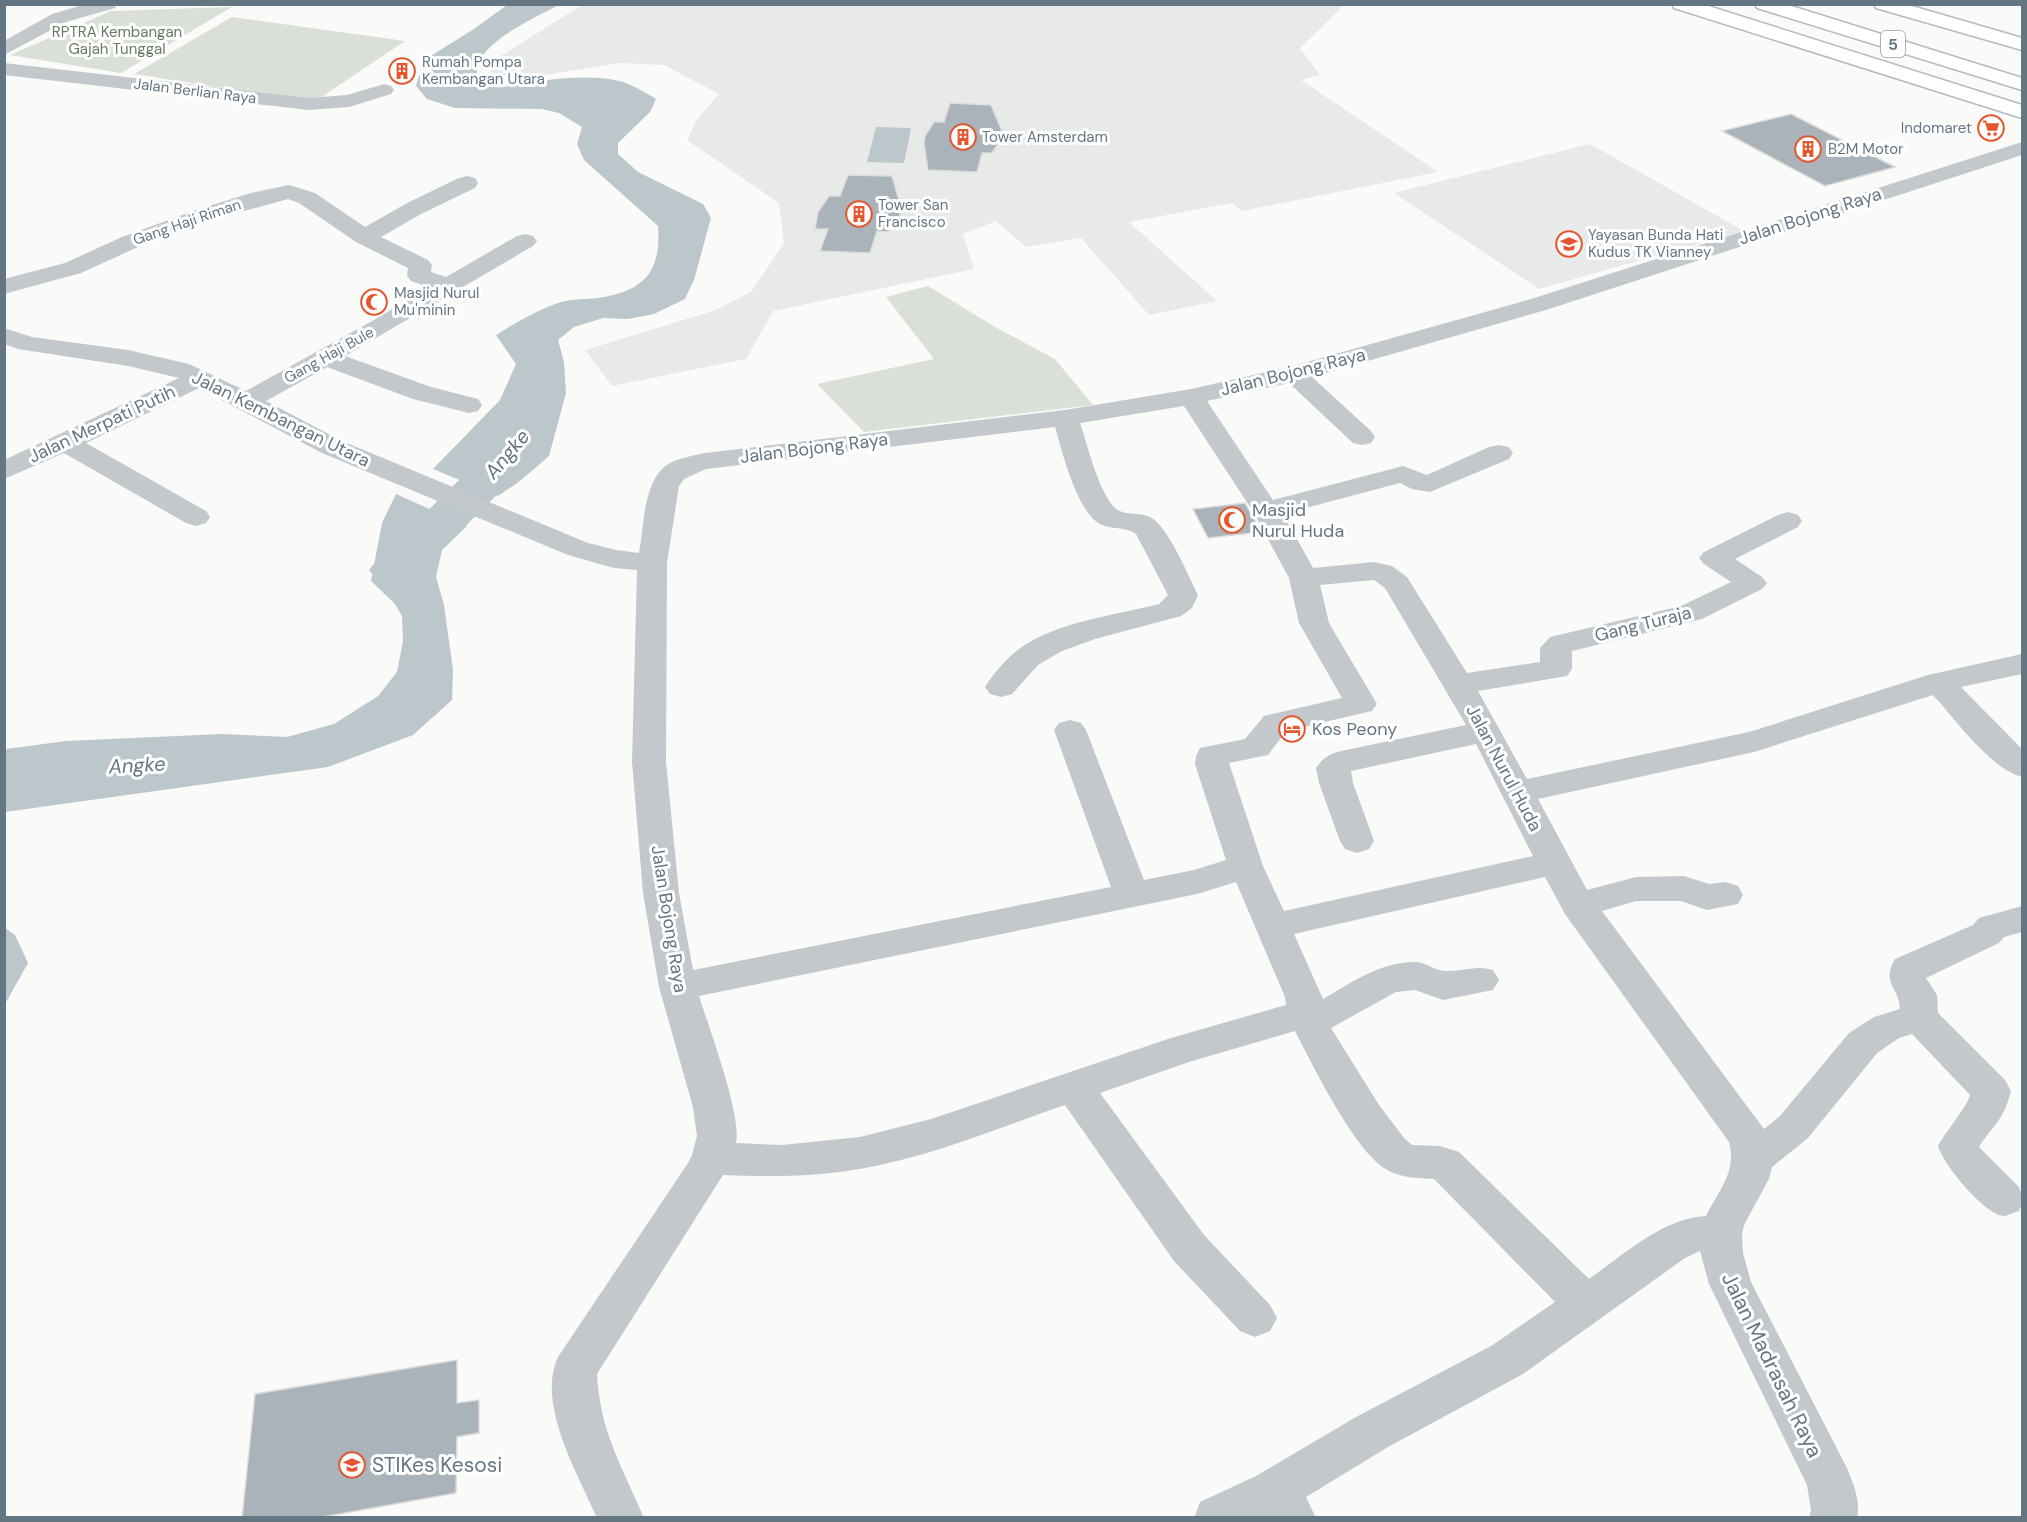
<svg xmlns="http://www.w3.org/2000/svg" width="2027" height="1522" viewBox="0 0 2027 1522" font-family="'DM Sans',sans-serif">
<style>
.built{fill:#e8e9e9}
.green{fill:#dadfd7}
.water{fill:#bbc7cb}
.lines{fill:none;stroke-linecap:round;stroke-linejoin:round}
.river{fill:#bbc7cb;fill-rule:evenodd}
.building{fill:#aab3b9;stroke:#dcdcda;stroke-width:1.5}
.major-casing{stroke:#b5babe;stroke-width:3}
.highway-casing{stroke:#b4b9bd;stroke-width:3}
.minor{fill:#c3c8cc;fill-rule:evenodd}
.major{fill:#fff;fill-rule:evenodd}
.highway{fill:#fff;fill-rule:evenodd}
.labels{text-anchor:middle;stroke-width:6;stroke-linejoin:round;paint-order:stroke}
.far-park-label{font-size:15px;fill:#687a64;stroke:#fff}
.far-poi-label{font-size:15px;fill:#657683;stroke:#fff;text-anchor:start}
.far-street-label{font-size:15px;fill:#657683;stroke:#fff}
.shield{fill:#fff;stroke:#939fa8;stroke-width:1.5}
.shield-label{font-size:16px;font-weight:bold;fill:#657683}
.street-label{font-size:18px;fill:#657683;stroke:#fff}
.poi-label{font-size:18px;fill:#657683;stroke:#fff;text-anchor:start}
.water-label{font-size:20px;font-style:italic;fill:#60757c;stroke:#fff}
.near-street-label{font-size:21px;fill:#657683;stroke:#fff}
.near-poi-label{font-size:21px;fill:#657683;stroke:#fff;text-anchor:start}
</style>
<rect width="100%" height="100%" fill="#fafaf8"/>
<path class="built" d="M582,5H1344L1300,48L1320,75L1301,80L1438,172L1242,211L1232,203L1129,222L1217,301L1149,315L1081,238L1026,247L996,221L963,234L974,269L773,311L746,359L612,386L585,350L716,310L751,292L784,243L779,203L687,140L697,119L719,94L664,65L620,63L545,75L494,79L488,64Z
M1590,144L1744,231L1539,289L1394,193Z"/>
<path class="green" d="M232,7L121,73L10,55L111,11Z
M232,17L405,41L314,102L134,74Z
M928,286L995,327L1055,359L1093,405L864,432L817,384L934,359L886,297Z"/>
<path class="water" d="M507,5H559C538,16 473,45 477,74C478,78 482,83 484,86C501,89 509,86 525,83C552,79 592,74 619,81C631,84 645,92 656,99L650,112L618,143V154L638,172L703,204L711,218L694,280L685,299L654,314L628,319L603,318L574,327L558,340L564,362L566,393L549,456L520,481L498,496L433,469L500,400L516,364L496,335C516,323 535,311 558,303C572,298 589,300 604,297C647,289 661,269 658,226L584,160L577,144L582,127L559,113L542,109L455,108L427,99L416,86L419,76L434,67L429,57L474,29Z
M876,127L911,128L904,163L867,162Z
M396,494L467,526L442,550L436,577L444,605L453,670L452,700L413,735L328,767L5,812L4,750L6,749L66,741L222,734L287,737L334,724L378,696L397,672L403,641L402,616L395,604L371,581L382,523Z
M4,927L15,935L28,963L5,1004Z"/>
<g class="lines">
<path class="river" d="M528,417L544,420L550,430L526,466L411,580L394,585L377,580L369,570L377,560L494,446L512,420Z"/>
</g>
<path class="building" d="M950,103L991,105L1002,131L1001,139L992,153H982L977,172L928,170L924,143L925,136L934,122H944Z
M1791,114L1895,167L1825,186L1722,131Z
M848,175L892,176L901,207L900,215L888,232L877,231L870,253L820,251L828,229H815L818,212L829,196H840Z
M1245,503L1261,532L1208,538L1193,509Z
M457,1360V1403L479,1400V1433L457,1437L456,1493L317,1518H242L255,1394Z"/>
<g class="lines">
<g class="major-casing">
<path id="major" d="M1672,4H1702L2022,105V118L1674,8Z
M1874,4H1905L2022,38V50L1876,8Z"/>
</g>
<g class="highway-casing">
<path id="highway" d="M1755,4H1785L2022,78V90L1757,8Z"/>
</g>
<path class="minor" d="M86,4H117L115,8L66,22L4,55V41L52,14Z
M4,63L309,98L347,95L384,84L391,86L394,90L391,94L349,107L309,110L4,75Z
M2022,142V155L1546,310L1312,377L1371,431L1375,437L1371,443L1362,445L1353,443L1289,383L1207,401L1273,500L1403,466L1427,475L1489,447L1499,445L1509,447L1513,453L1509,459L1430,492L1412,489L1400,483L1283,514L1313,568L1374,562L1392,566L1407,577L1467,673L1540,662V648L1550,637L1681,606L1731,582L1704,564L1699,558L1704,552L1778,515L1788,512L1798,515L1802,521L1798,527L1735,559L1762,577L1767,583L1762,589L1702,619L1572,651V669L1567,676L1478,691L1527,779L1749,732L1928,675L2022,654V674L1961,687L2022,749V777C1992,770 1954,718 1933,695L1754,752L1538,799L1587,890L1636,877L1684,876L1709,884L1725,882L1738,886L1743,895L1738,904L1707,910L1681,901H1636L1602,911L1764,1129L1780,1116L1849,1033L1874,1017L1900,1009C1899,986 1881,984 1895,959L1973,925L1979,918L2022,906V932L2004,937L1999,943L1926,978L1937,995L1938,1013L2005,1080L2011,1091C2003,1122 1995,1122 1979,1147L2019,1187C2023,1196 2023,1202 2019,1211C2015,1212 2009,1215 2005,1216C1986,1217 1943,1164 1938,1146C1946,1131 1967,1107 1970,1095L1912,1034L1899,1038L1877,1053L1808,1138L1772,1167L1769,1179L1745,1223L1742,1233L1743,1253L1751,1282L1847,1468C1853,1483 1861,1501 1857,1518H1809L1811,1510L1807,1485L1709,1284L1700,1251L1685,1258L1523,1374L1388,1447L1306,1497L1316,1518H1194L1200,1502L1256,1476L1356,1417L1491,1346L1555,1302L1434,1179C1417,1178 1398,1178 1384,1168C1353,1147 1313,1066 1295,1031L1192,1061L1100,1093L1204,1235L1270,1305L1277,1318L1270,1331L1255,1337L1240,1331L1174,1261L1065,1105C998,1128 930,1157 860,1169C815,1177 769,1177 723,1175L597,1374C600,1432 622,1466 644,1518H597C578,1474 536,1404 558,1357L688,1163L692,1155L697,1136L693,1107L659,987L643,893L632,762L637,570L614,568L568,555L322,453L199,388L86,443L206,511L210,517L206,523L196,526L186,523L64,453L4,479V460L179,378L128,366L18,349L4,344V328L32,337L128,350L189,364L246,391L381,316L428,287L411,281L407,276L408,268L356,242L299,203L288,199L212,220L138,247L81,273L4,294V279L65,263L122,237L196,210L251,193L289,185L315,193L365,227L407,203L459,178L467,176L475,178L478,183L475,188L423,213L381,237L428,260L432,265L431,272L446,277L517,236L525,234L533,236L537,241L533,246L345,356L431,387L478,399L482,405L478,411L469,413L413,399L327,367L266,401L342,441L588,543L616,550L639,553C644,527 643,486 664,467C675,458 692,456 705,453L1065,410L1191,389L1289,367L1528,300ZM1184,406L1252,510L1289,578L1299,623L1342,698L1264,716L1245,739L1200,748L1196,756L1195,764L1226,860L1194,870L1144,880L1086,730L1081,723L1070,720L1059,723L1054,730L1111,887L693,970L679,893L666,762L667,563L679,486L684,479L706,469L1055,427C1062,451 1077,512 1100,524C1111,530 1126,526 1136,534L1168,595L1159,604C1116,615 1055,622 1019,649C1006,659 994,673 985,687L990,694L1001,697L1012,694L1038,665L1062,651L1095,639L1181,616L1192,608L1198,595C1188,576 1169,527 1150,517C1140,512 1123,516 1115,508C1098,491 1088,446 1080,423ZM1374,580L1385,588L1466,725L1341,751C1329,754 1323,758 1316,768L1319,783L1340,841L1345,849L1357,853L1369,849L1374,841L1353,783L1351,771L1476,744L1533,856L1284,911L1263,866L1229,763L1268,755L1286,731L1372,711L1377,704L1329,623L1320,585ZM1545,877L1565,914L1729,1142C1737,1172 1719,1190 1706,1216C1663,1218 1623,1255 1589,1279L1459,1152L1440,1146L1412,1145L1404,1138L1379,1105L1331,1028L1396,992L1415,990L1443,1000L1493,990L1499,980L1493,970C1475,965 1466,971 1448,971C1437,972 1427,963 1417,962C1382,961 1352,982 1323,999L1294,934ZM1236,882L1285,997L1286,1005L1171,1038L931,1119L860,1137L782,1145L736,1143C742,1115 709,1028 699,996L1197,894Z"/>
<use href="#major" class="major"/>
<use href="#highway" class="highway"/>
</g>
<defs>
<g id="building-ring" transform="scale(1.35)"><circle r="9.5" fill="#fff" stroke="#e4572e" stroke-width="1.5"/><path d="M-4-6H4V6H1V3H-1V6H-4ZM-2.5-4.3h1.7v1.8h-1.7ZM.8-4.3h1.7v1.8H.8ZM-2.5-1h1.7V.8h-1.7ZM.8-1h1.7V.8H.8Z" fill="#e4572e"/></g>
<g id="supermarket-ring" transform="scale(1.35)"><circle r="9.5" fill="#fff" stroke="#e4572e" stroke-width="1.5"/><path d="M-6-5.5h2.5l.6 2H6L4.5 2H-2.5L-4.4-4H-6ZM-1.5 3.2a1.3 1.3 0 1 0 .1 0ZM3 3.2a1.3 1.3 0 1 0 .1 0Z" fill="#e4572e"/></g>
<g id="school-ring" transform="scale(1.35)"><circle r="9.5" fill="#fff" stroke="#e4572e" stroke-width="1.5"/><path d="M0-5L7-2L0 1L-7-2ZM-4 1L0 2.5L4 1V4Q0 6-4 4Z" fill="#e4572e"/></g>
<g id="mosque-ring" transform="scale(1.35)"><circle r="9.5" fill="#fff" stroke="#e4572e" stroke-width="1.5"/><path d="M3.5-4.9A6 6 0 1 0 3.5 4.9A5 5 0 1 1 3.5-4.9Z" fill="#e4572e"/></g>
<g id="hotel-ring" transform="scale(1.35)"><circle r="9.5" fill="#fff" stroke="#e4572e" stroke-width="1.5"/><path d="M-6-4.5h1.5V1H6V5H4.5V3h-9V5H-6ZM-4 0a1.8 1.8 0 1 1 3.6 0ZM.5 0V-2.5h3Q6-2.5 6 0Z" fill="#e4572e"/></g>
<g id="university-ring" transform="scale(1.35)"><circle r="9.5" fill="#fff" stroke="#e4572e" stroke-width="1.5"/><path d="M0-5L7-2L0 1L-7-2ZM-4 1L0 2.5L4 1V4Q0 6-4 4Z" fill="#e4572e"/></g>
</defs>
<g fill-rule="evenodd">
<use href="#building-ring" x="402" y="71"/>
<use href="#supermarket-ring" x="1991" y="128"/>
<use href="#building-ring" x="963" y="137"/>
<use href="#building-ring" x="1808" y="149"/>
<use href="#building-ring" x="859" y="214"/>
<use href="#school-ring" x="1569" y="244"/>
<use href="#mosque-ring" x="374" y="302"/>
<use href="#mosque-ring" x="1232" y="520"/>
<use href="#hotel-ring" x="1292" y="729"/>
<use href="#university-ring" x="352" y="1465"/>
</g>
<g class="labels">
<g class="far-park-label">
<text x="117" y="37">RPTRA Kembangan<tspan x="117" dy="17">Gajah Tunggal</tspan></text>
</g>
<g class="far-poi-label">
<text x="422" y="67">Rumah Pompa<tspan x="422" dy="17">Kembangan Utara</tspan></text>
<text x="1972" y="133" text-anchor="end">Indomaret</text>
<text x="982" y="142">Tower Amsterdam</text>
<text x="1828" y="154">B2M Motor</text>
<text x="878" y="210">Tower San<tspan x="878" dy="17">Francisco</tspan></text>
<text x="1588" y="240">Yayasan Bunda Hati<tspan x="1588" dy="17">Kudus TK Vianney</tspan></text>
<text x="394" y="298">Masjid Nurul<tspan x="394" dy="17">Mu'minin</tspan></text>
</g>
<g class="far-street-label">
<text transform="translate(195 91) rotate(7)" y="5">Jalan Berlian Raya</text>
<text transform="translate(187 222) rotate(-19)" y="5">Gang Haji Riman</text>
<text transform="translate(329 355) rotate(-29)" y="5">Gang Haji Bule</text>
</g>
<rect class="shield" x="1881" y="31" width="24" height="26" rx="4.5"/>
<g class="shield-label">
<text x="1893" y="50">5</text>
</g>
<g class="street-label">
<text transform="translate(1810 216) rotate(-18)" y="6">Jalan Bojong Raya</text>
<text transform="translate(1293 372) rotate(-14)" y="6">Jalan Bojong Raya</text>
<text transform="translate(281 419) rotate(26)" y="6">Jalan Kembangan Utara</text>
<text transform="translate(102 424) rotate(-25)" y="6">Jalan Merpati Putih</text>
<text transform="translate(814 448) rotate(-7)" y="6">Jalan Bojong Raya</text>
<text transform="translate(1643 624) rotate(-14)" y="6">Gang Turaja</text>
<text transform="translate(1504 768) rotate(62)" y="6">Jalan Nurul Huda</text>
<text transform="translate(669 919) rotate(81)" y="6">Jalan Bojong Raya</text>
</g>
<g class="poi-label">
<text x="1252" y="516">Masjid<tspan x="1252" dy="21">Nurul Huda</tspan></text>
<text x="1312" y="735">Kos Peony</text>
</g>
<g class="water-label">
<text transform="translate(507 454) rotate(-50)" y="7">Angke</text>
<text transform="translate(137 765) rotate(-3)" y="7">Angke</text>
</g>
<g class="near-street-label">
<text transform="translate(1772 1365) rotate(64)" y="7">Jalan Madrasah Raya</text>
</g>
<g class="near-poi-label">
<text x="372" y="1472">STIKes Kesosi</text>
</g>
</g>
<rect width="2027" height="1522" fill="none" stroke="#657683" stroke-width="12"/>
</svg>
